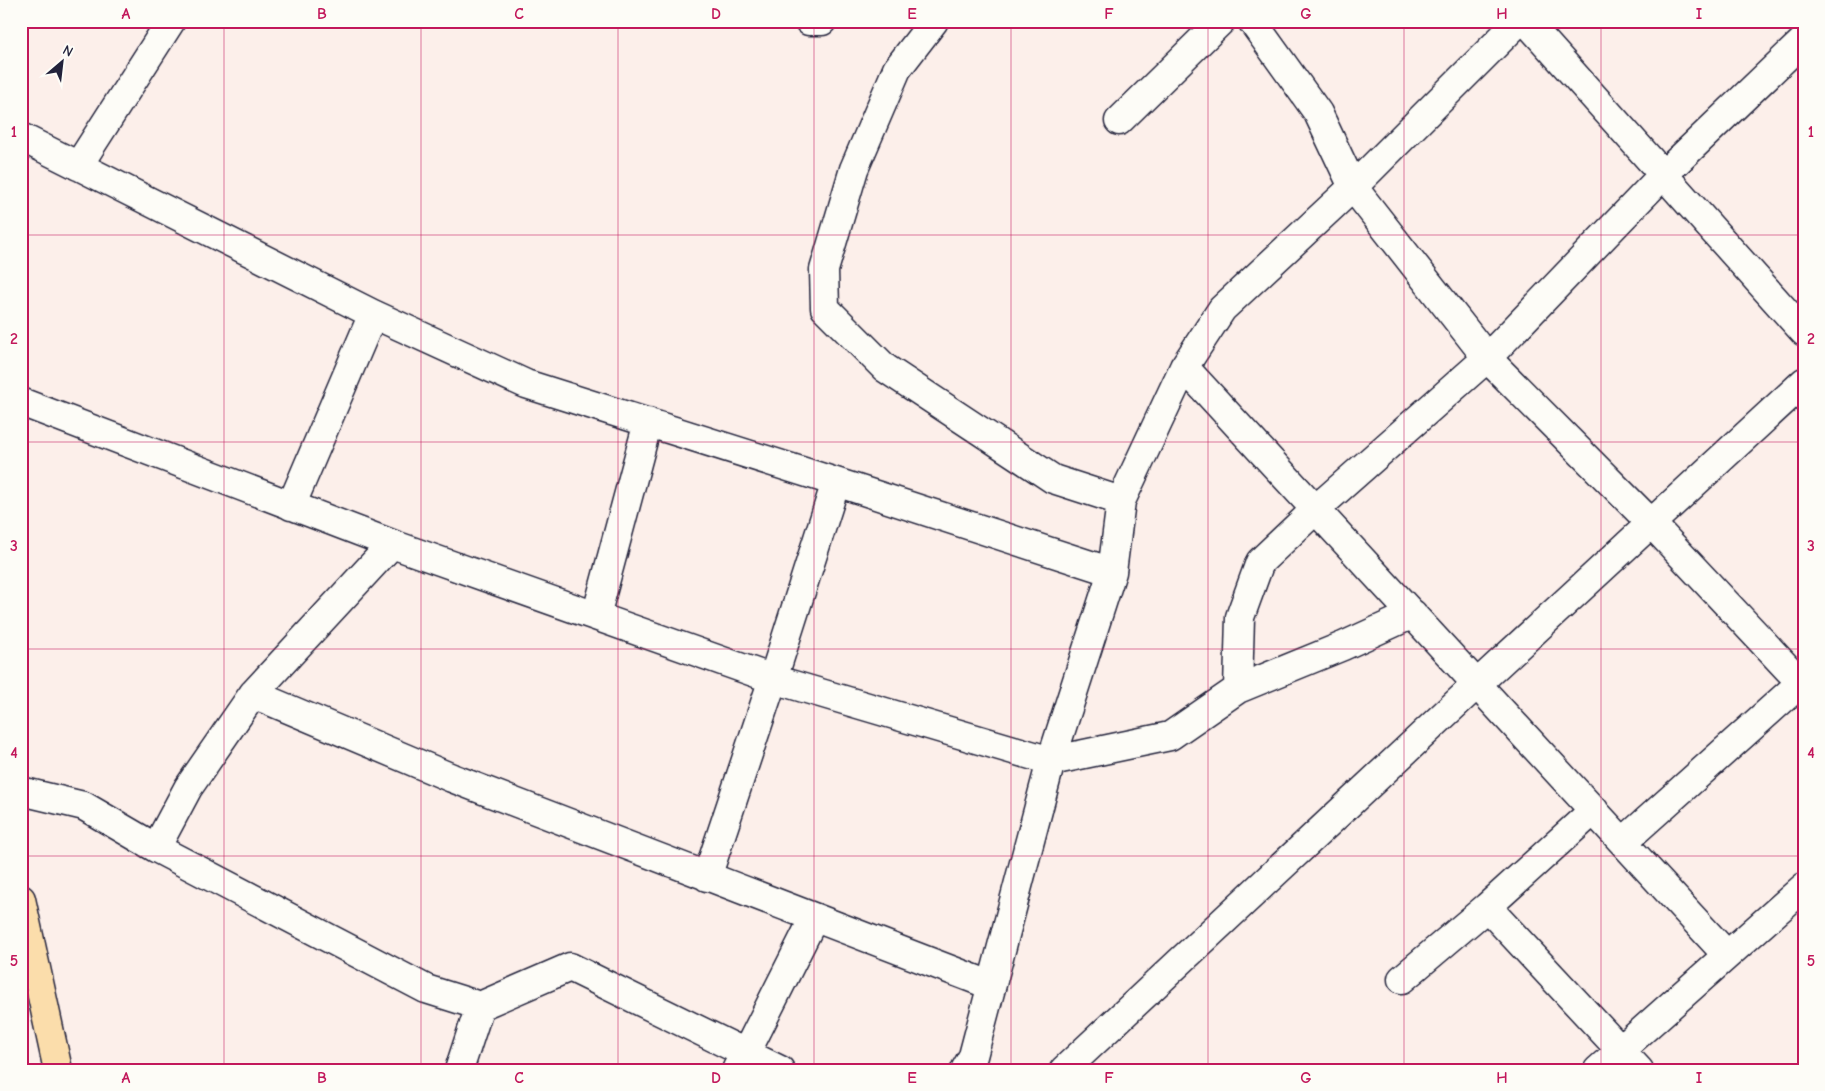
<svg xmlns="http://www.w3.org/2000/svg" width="1825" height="1091" viewBox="0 0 1825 1091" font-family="'Comic Neue',sans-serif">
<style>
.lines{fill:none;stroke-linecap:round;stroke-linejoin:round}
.minor-casing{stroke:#22223b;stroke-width:31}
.major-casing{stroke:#22223b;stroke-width:31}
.minor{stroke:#fdfcf7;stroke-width:28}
.major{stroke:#fbddab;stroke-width:28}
.grid{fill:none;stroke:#c2185b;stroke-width:1;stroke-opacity:0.55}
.neatline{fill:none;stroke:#c2185b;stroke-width:2}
.grid-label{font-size:16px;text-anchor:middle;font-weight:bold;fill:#c2185b}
</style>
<rect width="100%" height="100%" fill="#fcefea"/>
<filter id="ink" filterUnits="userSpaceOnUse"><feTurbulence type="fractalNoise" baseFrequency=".02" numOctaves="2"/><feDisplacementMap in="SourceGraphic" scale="10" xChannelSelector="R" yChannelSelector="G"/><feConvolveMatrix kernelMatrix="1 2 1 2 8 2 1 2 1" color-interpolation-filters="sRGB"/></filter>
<g filter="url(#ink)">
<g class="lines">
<g class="minor-casing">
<path id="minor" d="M809,21H822
M934,21L897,69L854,169L824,270L825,308L885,368L1053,479L1121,501
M1252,21L1318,113L1353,187L1487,358L1651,523L1804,686
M1526,21L1804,332
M1119,121L1221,21
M21,137L373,314L526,384L836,482L1112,572
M78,166L171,21
M1184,367L1727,955
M21,402L392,544L773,679L836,482
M291,506L373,314
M596,616L648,422
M1238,689L1240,617L1260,562L1316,509L1487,358L1663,175L1804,40
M253,694L392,544
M21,791L84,806L156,848L188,788L253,694L452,778L990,985
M1623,842L1804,680
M156,848L426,989L480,1006L570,967L780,1070
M707,877L773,679L1051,761L1170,736L1238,689L1343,646L1413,614
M1487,907L1639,1070
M1402,979L1487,907L1594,810
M737,1068L746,1053L814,918
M459,1070L480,1006
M965,1070L973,1056L1051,761L1112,572L1121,501L1184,367L1222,309L1353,187L1519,21
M1064,1070L1477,684L1804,382
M1598,1070L1804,887"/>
</g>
<g class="major-casing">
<path id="major" d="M21,899L58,1070"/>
</g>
<use href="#minor" class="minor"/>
<use href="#major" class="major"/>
</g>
</g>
<path class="grid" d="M224,21V1070M421,21V1070M618,21V1070M814,21V1070M1011,21V1070M1208,21V1070M1404,21V1070M1601,21V1070M21,235H1804M21,442H1804M21,649H1804M21,856H1804"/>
<rect width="1825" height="1091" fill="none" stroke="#fdfcf7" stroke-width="55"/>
<g transform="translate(62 62) rotate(28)" stroke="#fdfcf7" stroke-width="4" paint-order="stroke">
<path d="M0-4L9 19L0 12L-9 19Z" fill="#22223b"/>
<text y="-8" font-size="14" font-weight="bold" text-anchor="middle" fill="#22223b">N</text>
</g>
<rect x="28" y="28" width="1770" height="1036" class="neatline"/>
<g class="grid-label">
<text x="126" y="19">A</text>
<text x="322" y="19">B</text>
<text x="519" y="19">C</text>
<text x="716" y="19">D</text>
<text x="912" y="19">E</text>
<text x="1109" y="19">F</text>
<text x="1306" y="19">G</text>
<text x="1502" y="19">H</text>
<text x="1699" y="19">I</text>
<text x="14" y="137">1</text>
<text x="1811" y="137">1</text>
<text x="14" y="344">2</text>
<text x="1811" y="344">2</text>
<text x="14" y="551">3</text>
<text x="1811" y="551">3</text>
<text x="14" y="758">4</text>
<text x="1811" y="758">4</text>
<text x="14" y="966">5</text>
<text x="1811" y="966">5</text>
<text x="126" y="1083">A</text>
<text x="322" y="1083">B</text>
<text x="519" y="1083">C</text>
<text x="716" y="1083">D</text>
<text x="912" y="1083">E</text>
<text x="1109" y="1083">F</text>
<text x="1306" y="1083">G</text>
<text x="1502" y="1083">H</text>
<text x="1699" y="1083">I</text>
</g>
</svg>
